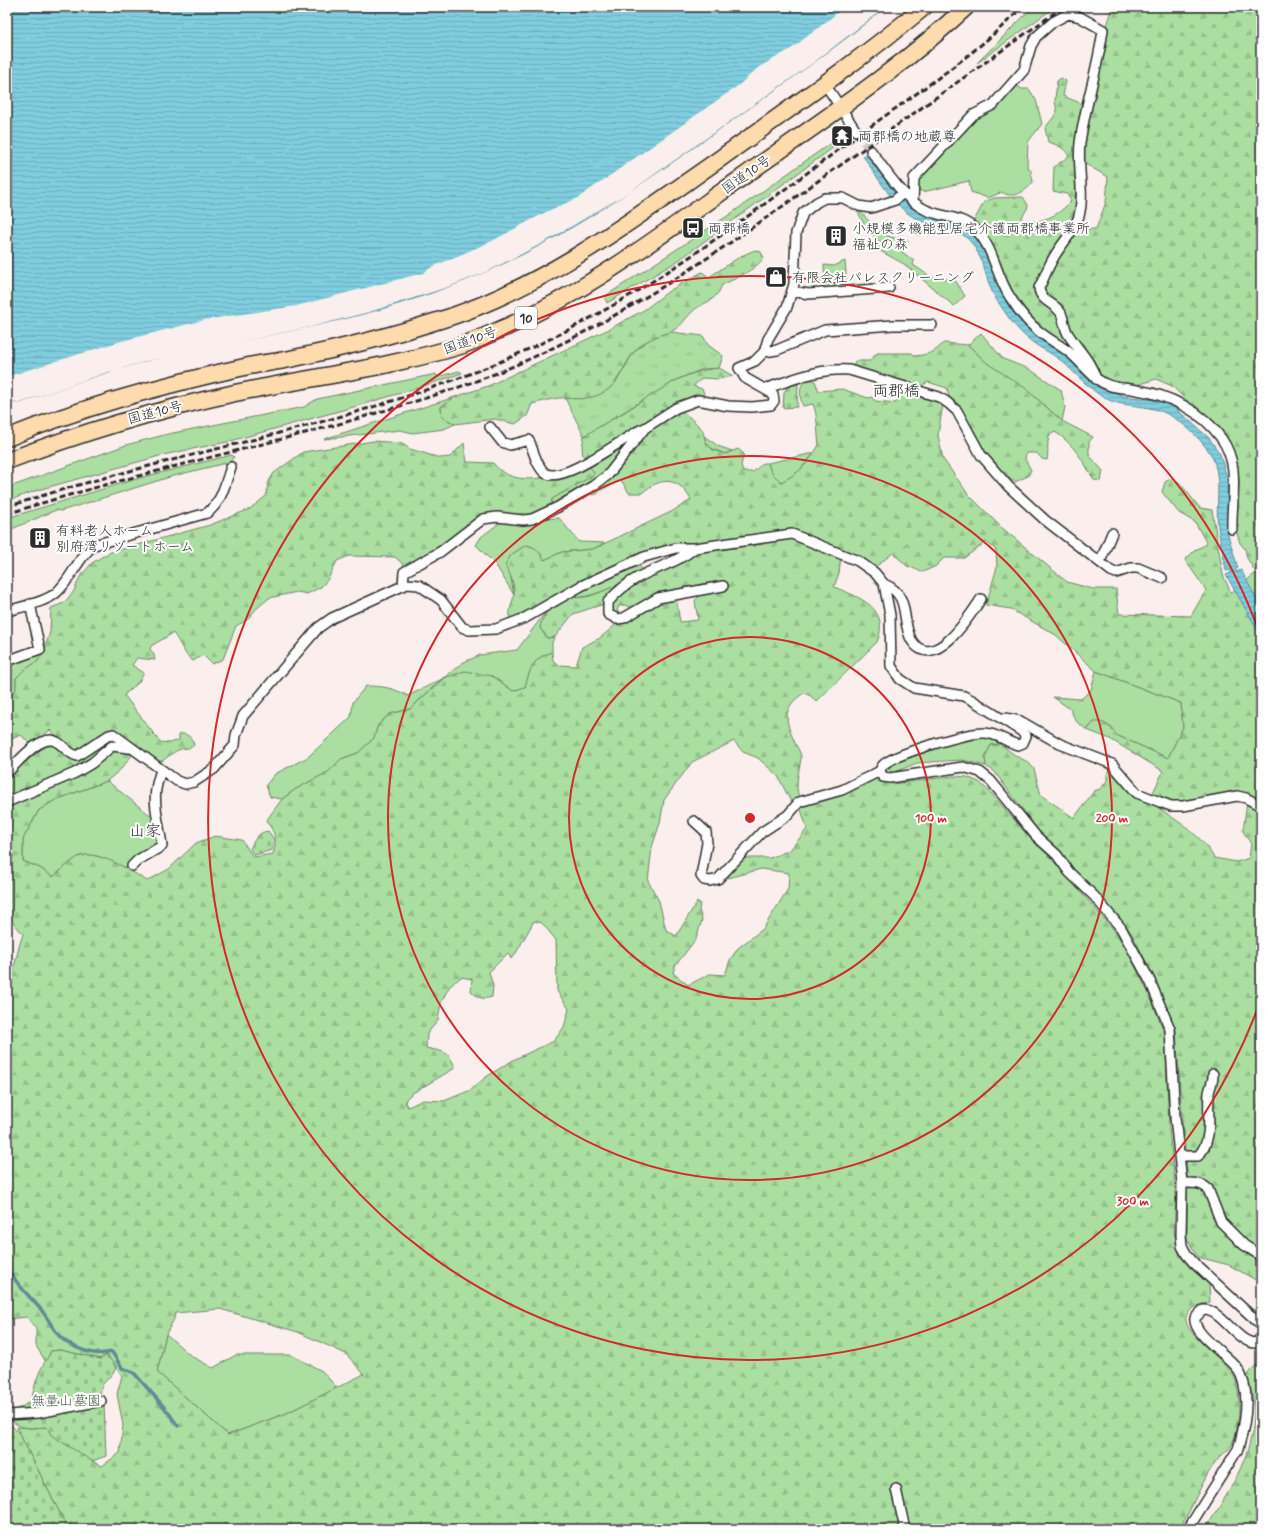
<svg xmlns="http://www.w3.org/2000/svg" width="1268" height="1536" viewBox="0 0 1268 1536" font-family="Mynerve,'Klee One',sans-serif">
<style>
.green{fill:#abdfa1;stroke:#6b8566}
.forest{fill:url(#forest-firs);stroke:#6b8566;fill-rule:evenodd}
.cemetery{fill:url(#cemetery-stones);stroke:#6b8566}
.park{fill:url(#park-tufts);stroke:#6b8566}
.water{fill:url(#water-rules);stroke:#5d8c96}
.pier{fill:#fbefee}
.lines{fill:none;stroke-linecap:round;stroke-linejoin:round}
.stream{stroke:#5d8c96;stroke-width:3.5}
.minor-tunnel{stroke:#d1c8c7;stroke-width:9;stroke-dasharray:9 4.5;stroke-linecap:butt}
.minor-casing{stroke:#2b2b2b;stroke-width:12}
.trunk-casing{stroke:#2b2b2b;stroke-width:19}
.minor{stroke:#fff;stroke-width:9}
.trunk{stroke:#fedbac;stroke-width:16}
.rail{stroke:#2b2b2b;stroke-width:3;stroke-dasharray:6 3;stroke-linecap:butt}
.ring{fill:none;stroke:#d62828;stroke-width:2}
.labels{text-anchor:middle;stroke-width:4;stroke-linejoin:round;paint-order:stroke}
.shield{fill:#fff;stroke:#6b6b6b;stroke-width:1}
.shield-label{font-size:13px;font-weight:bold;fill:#2b2b2b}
.poi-label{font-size:14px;fill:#2b2b2b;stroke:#fff;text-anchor:start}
.street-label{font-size:14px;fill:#2b2b2b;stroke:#fff}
.park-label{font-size:14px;fill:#51614e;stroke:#fff}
.quarter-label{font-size:16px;fill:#2b2b2b;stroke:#fff}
.centre{fill:#d62828;stroke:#fff;stroke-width:2}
.ring-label{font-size:12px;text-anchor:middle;font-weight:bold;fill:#d62828;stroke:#fff;stroke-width:4;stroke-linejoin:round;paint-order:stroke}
</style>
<defs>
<pattern id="forest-firs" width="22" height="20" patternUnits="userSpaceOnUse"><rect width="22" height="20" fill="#abdfa1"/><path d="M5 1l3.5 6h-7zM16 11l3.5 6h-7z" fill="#93c08b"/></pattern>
<pattern id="cemetery-stones" width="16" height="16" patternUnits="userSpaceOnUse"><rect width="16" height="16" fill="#abdfa1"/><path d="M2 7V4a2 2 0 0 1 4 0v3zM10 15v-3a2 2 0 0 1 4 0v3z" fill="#93c08b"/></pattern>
<pattern id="park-tufts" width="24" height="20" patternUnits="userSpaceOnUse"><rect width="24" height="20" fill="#abdfa1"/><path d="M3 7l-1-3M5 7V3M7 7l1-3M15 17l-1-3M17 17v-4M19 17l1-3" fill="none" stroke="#93c08b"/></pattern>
<pattern id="water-rules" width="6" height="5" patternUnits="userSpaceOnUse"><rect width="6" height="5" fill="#7fcddd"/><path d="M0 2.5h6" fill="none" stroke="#6eb0be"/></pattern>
</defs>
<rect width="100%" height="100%" fill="#fbefee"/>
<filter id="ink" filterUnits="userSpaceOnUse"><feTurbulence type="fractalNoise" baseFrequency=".025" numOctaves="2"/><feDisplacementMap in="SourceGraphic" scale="8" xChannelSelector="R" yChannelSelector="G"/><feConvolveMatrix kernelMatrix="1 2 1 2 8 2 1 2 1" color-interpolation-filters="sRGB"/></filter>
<g filter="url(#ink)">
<path class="green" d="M1033,7H1055L977,63Z
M1014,84L1022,89H1029L1036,100L1042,124L1028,142L1027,166L1031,171L1033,182C1027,191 1012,200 1002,192L988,198L971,192L969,181L923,192L919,190L917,182L919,177L938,160L974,118L994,110Z
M838,138L841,142L676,262L607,303L604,297L729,215Z
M857,210C866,215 868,222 875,228C886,237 895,239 908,240L902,252L914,261L913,265L931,277L955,280L965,296L954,306L904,264L873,247L881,243L867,230Z
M845,261L847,287L825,288L824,265L834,266Z
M981,333L1003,359L1029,369L1061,390L1065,407L1062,421L1041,402L987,363L968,345Z
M459,371L462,373L421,387L357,406L227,442L163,455L38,490L7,501V488L126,445L168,434L304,407L317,399L436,374L437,377Z
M455,397L441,407L442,417L455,424L444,429L413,433L400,430L324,439Z
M636,434L613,465L589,485L551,507L552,499L592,476L589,466Z
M704,436L718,446L732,451L725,454C715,450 706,448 704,436Z
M814,453L796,475L781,482L771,472L768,463Z
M232,455L234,457L230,462L173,476L61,511L56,510L7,531V518L143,477Z
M559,518L579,542L605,543L593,549L562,552L544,560C540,552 536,547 526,545L511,555L510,573L514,595L495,564L476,545L481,537L502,521Z
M639,564L643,572C628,581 587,601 570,597Z
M548,609L540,628L547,638L555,637L552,642V652C533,658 530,669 525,687L513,691L492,676L444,677L410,709L390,714L378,725L374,738L358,753L341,759L328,772L296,789L282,799L270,797L266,785L275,774L308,757L351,717L353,702L366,686C383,686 394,688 408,696L444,678L462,663L480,655L517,650Z
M44,651L38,661L23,671L16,678V689L7,702V665L31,658Z
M1096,671L1181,703L1183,727L1168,758L1116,735L1111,727L1094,722L1087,730L1076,721L1070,709L1053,697L1081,699L1091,690Z
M990,737L1000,744L991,745L985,757L986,766L963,760L944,761L917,763L893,773L888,769L893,764L948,744Z
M107,781L155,819L158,841L156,845L130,864L128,868C120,867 112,862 105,859C82,848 70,863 53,877L40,868L23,861V839L39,810L55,800Z
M166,1334L191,1356L213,1368L236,1355H291L322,1371L337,1388L287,1413L228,1435L157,1372Z"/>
<path class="forest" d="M1113,7H1261V802L1255,798L1170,803L1151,797L1163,771L1110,739L1087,730L1094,722C1105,721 1110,726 1116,735L1168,758L1183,727L1181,703L1096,671L1056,635L1010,609L986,605L997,567L996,550L986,542L964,558H944L936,566L923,572L907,566L893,553L874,568L856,555L843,549L786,530L754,536L672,545L647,551L510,620C509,608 512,605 514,595C515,585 510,573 505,565L511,555L526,545C536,547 540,552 544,560L562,552L593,549L671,512L691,500C679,477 661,476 642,493H629L621,480L601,490L597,494L592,495L591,492L611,477L648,430L679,410L685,413L702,429L706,443L713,450L725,454L738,449L744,454L741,465L743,472H753L763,463H768L771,472L781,482C800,473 808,463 819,445C817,432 818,416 813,404L803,406C798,396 799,374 815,381L819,391L842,389L868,398L872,397L875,401L896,403L902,391L943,404L938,435L943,459L968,494L1001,527L1067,582L1093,589H1116L1119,614L1191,616L1206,590L1185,560L1195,550L1207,544L1195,522L1179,513L1162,492L1165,482L1172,478L1179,482L1200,508L1212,510L1223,575L1231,593L1256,573L1247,558L1245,549L1240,543L1236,530L1239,480L1235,458L1227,440L1172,386L1156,379L1130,387L1114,385L1100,377L1042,292L1055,259L1076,229H1096L1106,202L1108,177L1082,162L1083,145L1106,29Z
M1061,78L1066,81L1063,96L1085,105L1076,219L1038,283L1057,312L1067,337L1062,342L1045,332L1030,318L1010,290L987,236L974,221L984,202L994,198L1023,197L1028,205L1027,209L1020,220C1040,225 1058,216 1071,201L1067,194L1053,191L1054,167L1069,156C1065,148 1056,144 1048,142L1045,128L1057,113L1055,101L1057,81Z
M755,250L761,252L764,258C752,272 738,277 722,285C715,304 702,301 691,313C684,320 682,326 672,331C661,336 651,338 641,345C622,361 621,387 596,397C583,402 572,397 559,398C550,399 541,402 532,404L527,416L515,424L495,419L455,424L442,417L441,407L455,397L488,386L609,329L644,310L669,291L702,272L709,277L741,256Z
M944,343L968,345L987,363L1025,388L1062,421L1093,437L1089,442V455L1103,471L1101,481L1094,480C1084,462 1073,443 1055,432L1050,435C1046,443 1049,451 1047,460L1042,459L1037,453H1026L1025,459L1031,470L1028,476L1015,482C986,466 979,433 960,408C953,399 949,401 947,388L928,382L920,387L853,367L855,361H870L877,353H912L915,356C922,355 931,354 937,349C940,347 940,345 944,343Z
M719,368L733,376L719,379L703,378L693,386L702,389L704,393L701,397C683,395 608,447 588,459L583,456L582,448L584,436C595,428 607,422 618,416C651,396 680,371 719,368Z
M374,441L401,443L410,449L440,458L450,457L464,443L467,462L493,463C515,492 560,474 589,466L594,472L592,476L552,499L551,507L531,515L476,519L441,547L406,567L395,557L349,556L337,561L328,579L321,587L307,594L297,592L269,598L256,609L247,620L236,626L223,659L212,664L203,655L193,661C184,655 180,642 173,633L151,646L150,649L154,655L155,660L137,658L132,665L144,673L138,683L124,695L160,742L169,743L179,740V734C187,733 192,737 194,745C190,749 187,748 181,749C173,751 167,759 158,763L112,731H107L96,740L75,752L50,730L34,742L29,743L21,735L7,741V702L16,689V678L23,671L38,661L44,651L50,632L51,608L64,603L74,591L80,577L92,563L108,553L210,525L250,509L266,496L268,483L274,473L303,452Z
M787,538L802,541L841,556L839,573L834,587C859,597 891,608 877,642L816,702L811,696L804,693C781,708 785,720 795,743C797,747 801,753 801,757C800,770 794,784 799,797L793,801L790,800L778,776L758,758L743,752L734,741L692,762L664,800L660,823L652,847L648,881L659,901L666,930L676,936L697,902L700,903L699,910L702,920L696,939L675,966L673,973L688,985L710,974L725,975L730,960L738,948L763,929L788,889L789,873L761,869L728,878V871L741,858H770L790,850L807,829L800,806C809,801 817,802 826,799C842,794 857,785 872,778L881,782L893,784L954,776L967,777L979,782L992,794L1029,837L1048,855L1114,930L1127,950L1148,992L1165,1034L1169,1129L1176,1194L1174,1231L1177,1247L1180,1256L1190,1268L1209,1283L1210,1302C1146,1317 1229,1356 1236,1381C1241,1399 1240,1426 1232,1444C1229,1450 1224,1453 1220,1457C1214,1464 1207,1474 1203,1483C1195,1498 1189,1514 1179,1529H68L19,1433L17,1427L31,1428L47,1427L92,1461L102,1466L120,1453L123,1425L117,1394L122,1376L107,1355L101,1359L60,1350L51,1351L46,1362L36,1346V1329L27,1317L7,1319V976L12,975C16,961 18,948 23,934L7,915V807L78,777L93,768L116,750L132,755L122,768L107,781L55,800L39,810L23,839V861L40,868L53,877C61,871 69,862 78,857C95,848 132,871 147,881L169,869L196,843L215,836L242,840L253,857L273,854C277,839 276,833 266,821L282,799L296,789L328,772L341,759L358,753L374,738L378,725L390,714L410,709L444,678L465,671L492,676L513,691L525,687C530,669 533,658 552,652L553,660L558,665L576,666L582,647L600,638L619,622L648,606L676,597L680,622L698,620L695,601L701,593L724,583L634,608L624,605L619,606L617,610L620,614L613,616L610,605L635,582L684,561L705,550L760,544ZM534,921L542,923L556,940L557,991L569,1009L564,1027L554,1041L515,1059L486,1077L471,1090L444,1101L423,1100L408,1107L405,1103L406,1099L411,1094L455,1068C449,1050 443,1052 426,1048L427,1034L438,1020L441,1003L449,987L461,977L472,979L471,991C478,998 482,1000 492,997L493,986L489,972L508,953L511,959L516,953ZM220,1309L298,1332L346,1354L364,1374L287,1413L228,1435L157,1372L166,1334L174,1319L175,1313Z
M630,580L604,604L573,614L555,637L547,638L540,628C544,608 554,606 570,597C590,601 611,586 630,580Z
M111,738L115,740C104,740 95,756 86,761C62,777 33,785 7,797V778L46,745H55L71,758L77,760L96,749Z
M1000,744L1016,756L1028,762L1034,769L1041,795L1074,818L1094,791L1100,789L1107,781V774L1112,768C1125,780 1138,793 1152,803C1175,821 1199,831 1214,858L1237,862L1249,858L1251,844L1243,831L1247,801L1261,809V1283L1229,1265L1198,1257L1187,1239V1168L1183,1132L1176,1029L1156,981L1132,934L1117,914L1070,865L1060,851L1041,834L994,771L986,766L985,757L991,745Z
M1261,1359V1529H1205C1227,1496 1253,1456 1254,1415C1255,1402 1250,1388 1247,1376Z"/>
<path class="cemetery" d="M798,384L797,407L783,408L784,393L787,387Z
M268,831L274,839L272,850L254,855L250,849C254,840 258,832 268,831Z
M60,1350L101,1359L107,1355L116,1367L114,1372L103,1384L99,1396L104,1404L106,1456L92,1461L51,1435L47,1427C31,1428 22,1430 9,1419L11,1411C38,1403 30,1392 40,1371C43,1364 48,1358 51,1351Z
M7,1421L19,1433L68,1529H7Z"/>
<path class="park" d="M671,332L703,336L708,345L723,356L719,368L703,369L678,379L584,436L565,398C587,401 610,396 621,374C626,366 629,358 636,350C646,340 658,335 671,332Z"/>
<path class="water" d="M7,7H885C834,50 779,87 724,126C638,187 549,250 448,287C403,304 356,317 308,327C254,339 200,347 146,361C102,373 60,388 17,404L15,402L7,406Z
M867,153L908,206L920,212L943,217L967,227L981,240L1005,295L1062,350L1109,390L1124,396L1155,400L1174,407L1209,438L1220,454L1227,478L1228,535L1238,568L1235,570L1236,572L1241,570L1261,607V636L1226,575L1231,573V570L1226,571C1224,556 1220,542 1218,527C1215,501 1224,473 1208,450C1195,433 1175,414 1154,409C1128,403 1114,408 1092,389C1080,380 1071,368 1059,359C1050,352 1039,348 1031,341C1017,331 1006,314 996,299C985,281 984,255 969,240C954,225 934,228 917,219C894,208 877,176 863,156Z"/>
<path class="pier" d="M845,7H885L813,63L628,193L541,244L486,272L448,287L369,312L310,327L147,361L102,374L17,404L15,402L7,406V377L9,376L118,342L204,320L296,306L423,273L432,267L490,242L548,211L578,198L739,85L759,67L791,49Z"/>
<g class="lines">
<path class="stream" d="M7,1267C15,1284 31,1297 43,1312C50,1322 57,1337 68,1343C81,1351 97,1356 112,1352L122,1368L134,1373L164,1407L178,1426"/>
<path class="minor-tunnel" d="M856,131L871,151"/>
<g class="minor-casing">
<path id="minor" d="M825,84L856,131
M871,151C885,170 903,198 924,209C941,218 961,215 976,230C994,248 996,276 1010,297C1018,310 1029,324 1041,333C1050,340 1060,345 1069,352C1079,360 1087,371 1097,379C1110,389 1122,387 1137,390C1169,395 1202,411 1221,438C1241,465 1231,498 1232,529
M913,202L914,178L973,115L993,105L1024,70L1031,46L1036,37L1053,22L1068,14L1080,17L1103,30C1098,68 1085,105 1080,143C1077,167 1085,193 1079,216C1074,232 1062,243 1054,257C1048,267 1044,278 1039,288C1040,301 1055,303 1061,313C1064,320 1064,327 1068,334C1078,350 1091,361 1096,379
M793,291L808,294L889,288
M764,352L777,350L825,330L893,325H932
M764,389C792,380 818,368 849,370L939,397L948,403L957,411L981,455L1008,486L1045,520L1111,571L1116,573L1131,568H1138L1162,578
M490,427L502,442L510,445L529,440C533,450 537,467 545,473C563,485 625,437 642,429
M695,548C677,563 656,567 637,578C626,584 616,593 608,602V614L617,619L624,618L658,598L723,586
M1100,562L1112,533
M884,584C912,595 900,621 912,641C934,674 971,614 981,599
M403,586L404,572L440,552L483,519L497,517L523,520L532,519L558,507L593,486L608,475L645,428L676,408L698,400L728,406L752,407L771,405L774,401L773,394L745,378L739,368L755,361L764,352L768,339L787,307L794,284L796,233L803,213L817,202L825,198H843L859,206L871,208L895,200L903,193
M7,611C21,607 46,602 56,593C72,579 77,558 94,545L207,513C222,502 225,484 231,467
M7,661L40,649L30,604
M1005,718L1020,721L1060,744L1112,764L1137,793L1160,802L1171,806H1183L1237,796L1246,798L1261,806
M7,773C17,763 42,732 57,742C64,746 69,754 77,756L109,735L113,734L177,781L185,784L194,782L214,769L235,745L236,735L243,716L318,628L332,618L407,584L419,585L441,600L462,627L469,630L496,629L525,618L581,586L644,557L676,548H695L792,534L858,561L875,573L884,584L890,615L891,666L900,679L914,688L964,696L972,700L1021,731L1026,736L1023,743L1018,745C1006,742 997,733 984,733C967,732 901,753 887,762C883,764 881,767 880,771L883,777L890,778L963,767L980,772L991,781L1036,836L1057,855L1069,872L1094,896L1121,928L1150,981L1170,1029L1175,1117L1182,1183L1181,1235L1182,1246L1187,1255L1194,1263L1261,1325
M7,802L75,773L92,763L112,746L129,748
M694,821L706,832L707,843L701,876L704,880L710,881L718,879L762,832L788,815L799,802L842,790L880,771
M132,866L138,860L162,846C160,827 153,807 156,789C157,783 159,776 161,770
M1179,1156H1198C1214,1140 1207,1113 1209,1093C1210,1086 1214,1081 1213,1074
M1182,1183C1192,1183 1201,1182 1208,1189L1221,1222L1244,1245L1261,1256
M7,1415L38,1413L101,1401
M896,1489L905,1529
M1188,1529L1238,1449C1245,1426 1252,1390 1237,1368C1228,1355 1192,1334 1195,1318L1203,1310C1221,1308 1236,1343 1256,1343L1261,1338"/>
</g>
<g class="trunk-casing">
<path id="trunk" d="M7,438C85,406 166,384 249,366C263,363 276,362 290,359C344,348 398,334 450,317C550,283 635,218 721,158C789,109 859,61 924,7
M7,461C82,432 157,410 235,393C311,377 389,368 463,345C480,339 497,331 513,324C594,287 665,232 737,181C815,125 896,73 966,7"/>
</g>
<use href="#minor" class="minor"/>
<use href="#trunk" class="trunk"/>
<path class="rail" d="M7,507C148,460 295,436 434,387C498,365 559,337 617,303C702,253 780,192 859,135C915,93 974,57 1022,7
M7,514C119,478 233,453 346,422C403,405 461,389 516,365C628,316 726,247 825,176C905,120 984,63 1063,7"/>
</g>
</g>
<g class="ring">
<circle cx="750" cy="818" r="181"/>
<circle cx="750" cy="818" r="362"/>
<path d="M1261 999A542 542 0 1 1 1261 637"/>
</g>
<defs>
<g id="temple-square" transform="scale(1.15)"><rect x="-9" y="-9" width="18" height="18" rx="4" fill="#2b2b2b" stroke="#fff"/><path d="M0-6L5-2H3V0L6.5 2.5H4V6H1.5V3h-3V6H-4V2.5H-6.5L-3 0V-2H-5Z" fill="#fff"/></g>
<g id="bus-square" transform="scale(1.15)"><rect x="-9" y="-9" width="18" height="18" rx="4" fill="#2b2b2b" stroke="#fff"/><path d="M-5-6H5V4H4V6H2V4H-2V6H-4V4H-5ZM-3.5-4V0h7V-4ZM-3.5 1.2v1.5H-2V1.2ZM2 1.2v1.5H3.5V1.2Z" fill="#fff"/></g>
<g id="building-square" transform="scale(1.15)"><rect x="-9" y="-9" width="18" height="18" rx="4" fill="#2b2b2b" stroke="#fff"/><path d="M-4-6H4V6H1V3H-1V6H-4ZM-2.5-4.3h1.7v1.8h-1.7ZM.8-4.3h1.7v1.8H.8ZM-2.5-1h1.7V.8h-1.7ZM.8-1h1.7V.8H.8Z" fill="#fff"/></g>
<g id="shop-square" transform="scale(1.15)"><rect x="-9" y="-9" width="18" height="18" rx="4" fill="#2b2b2b" stroke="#fff"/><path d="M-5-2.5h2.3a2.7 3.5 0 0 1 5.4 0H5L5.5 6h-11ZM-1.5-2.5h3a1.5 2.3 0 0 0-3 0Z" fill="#fff"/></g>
</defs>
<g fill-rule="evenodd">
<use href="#temple-square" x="842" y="136"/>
<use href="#bus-square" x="693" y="228"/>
<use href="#building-square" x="836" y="236"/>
<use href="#shop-square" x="776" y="277"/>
<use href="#building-square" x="40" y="538"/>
</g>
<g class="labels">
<rect class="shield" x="515" y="307" width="22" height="22" rx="3"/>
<g class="shield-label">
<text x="526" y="323">10</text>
</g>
<g class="poi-label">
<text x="858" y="141">両郡橋の地蔵尊</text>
<text x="708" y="233">両郡橋</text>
<text x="852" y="233">小規模多機能型居宅介護両郡橋事業所<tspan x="852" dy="16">福祉の森</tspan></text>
<text x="792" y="282">有限会社パレスクリーニング</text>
<text x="56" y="535">有料老人ホーム<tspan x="56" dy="16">別府湾リゾートホーム</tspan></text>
</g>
<g class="street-label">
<text transform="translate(746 174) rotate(-35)" y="5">国道10号</text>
<text transform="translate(470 340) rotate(-20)" y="5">国道10号</text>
<text transform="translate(155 412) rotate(-15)" y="5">国道10号</text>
</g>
<g class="park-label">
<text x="66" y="1405">無量山墓園</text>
</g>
<g class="quarter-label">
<text x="896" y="396">両郡橋</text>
<text x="145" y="836">山家</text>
</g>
</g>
<circle cx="750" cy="818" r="6" class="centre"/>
<g class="ring-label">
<text x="931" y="822">100 m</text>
<text x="1112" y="822">200 m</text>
<text x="1133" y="1205">300 m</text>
</g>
<rect width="1268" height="1536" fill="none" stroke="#fff" stroke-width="24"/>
<rect x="12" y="12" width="1244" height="1512" fill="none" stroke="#2b2b2b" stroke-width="1.5" filter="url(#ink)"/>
</svg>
